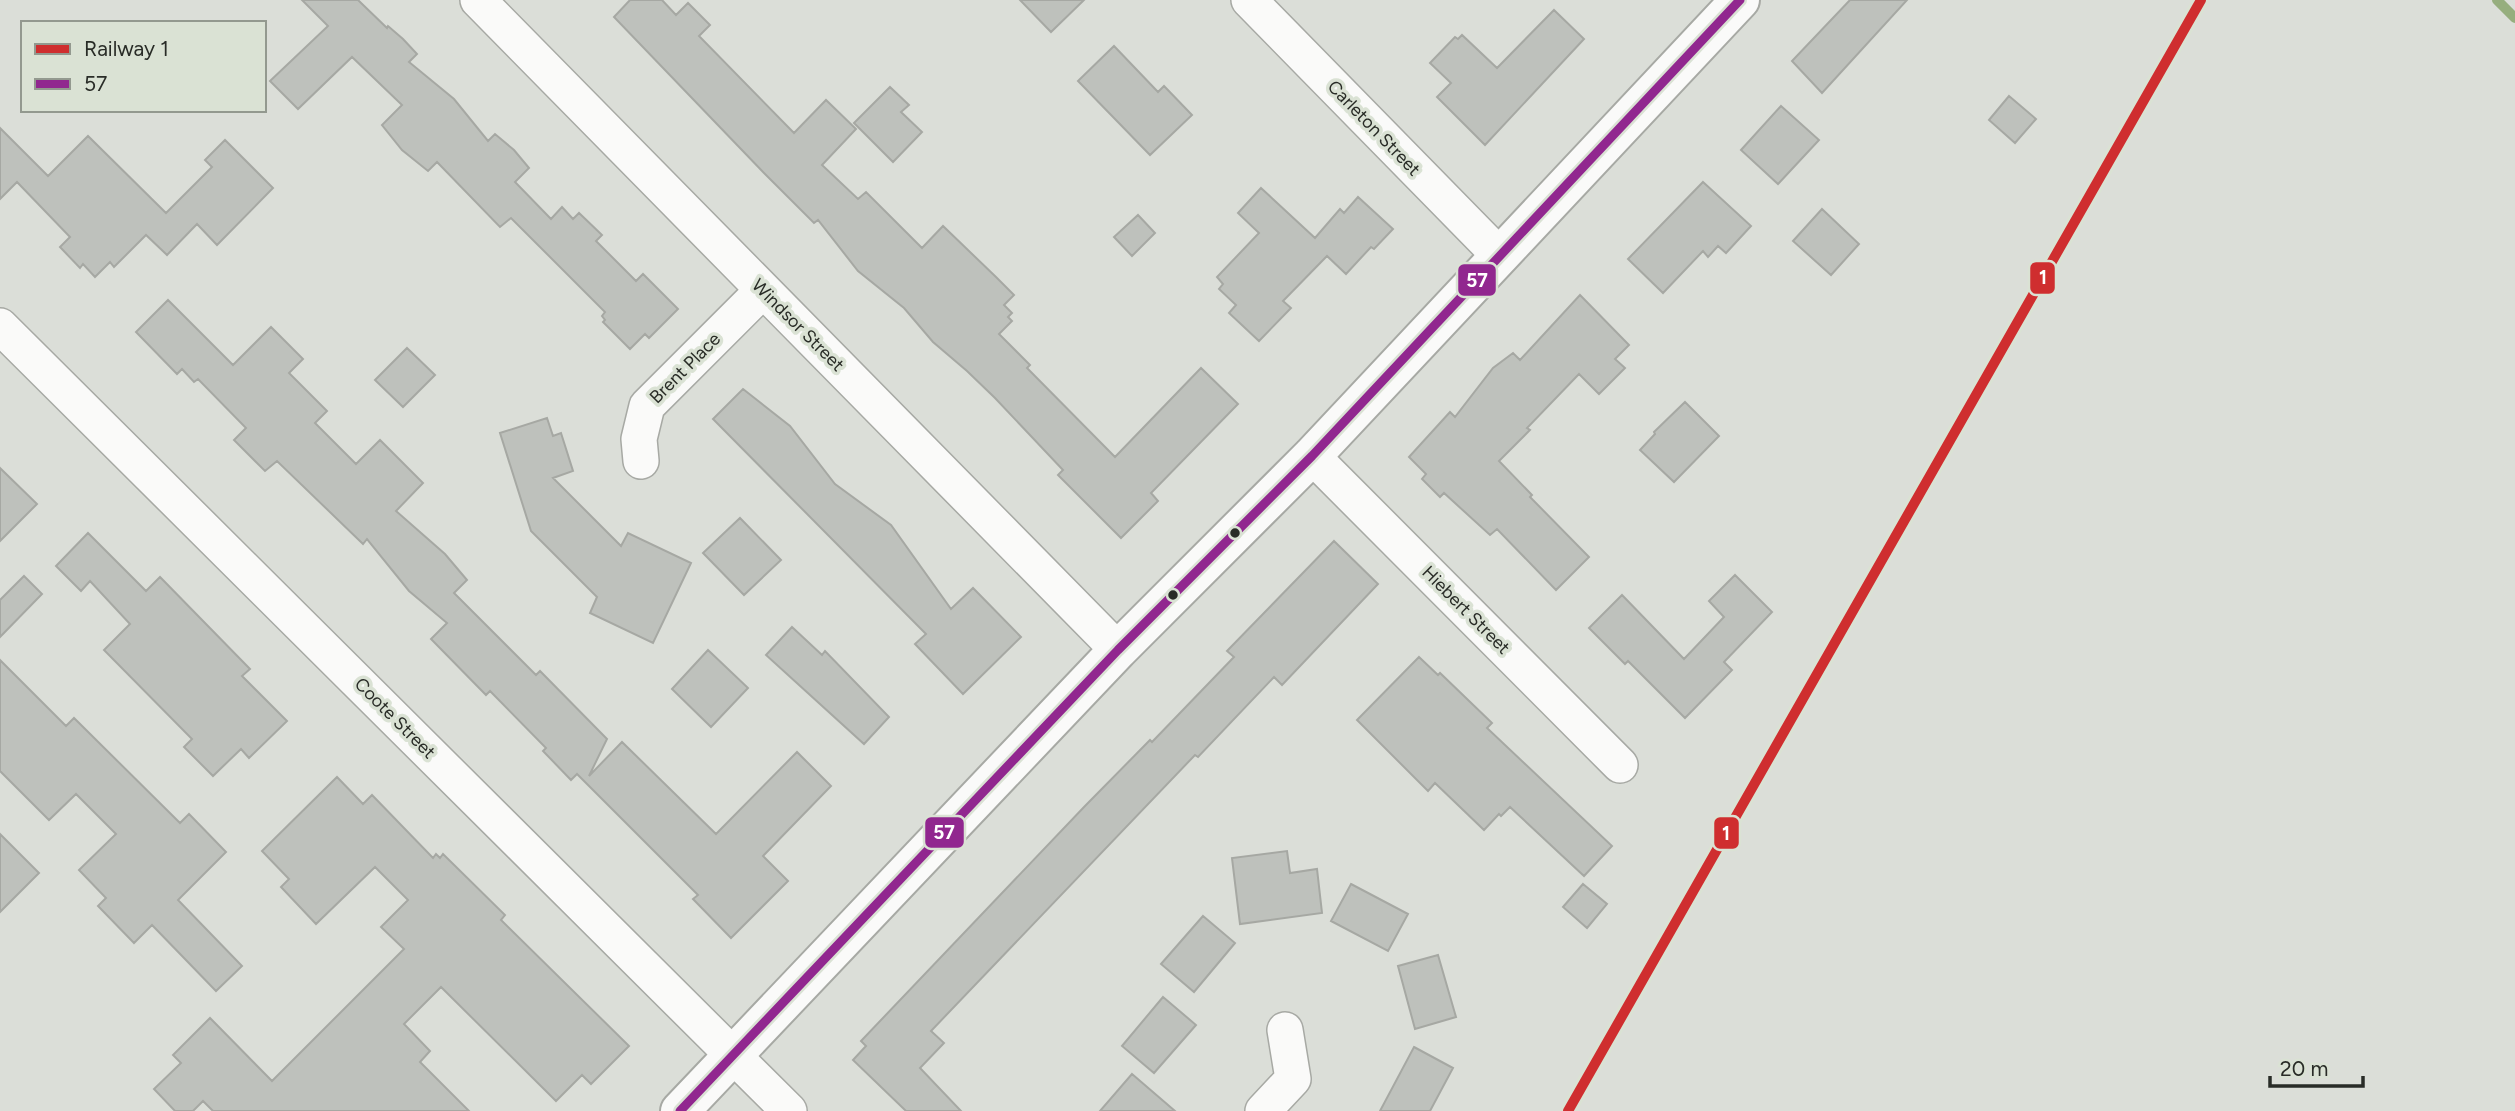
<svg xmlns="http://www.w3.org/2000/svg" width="2515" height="1111" viewBox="0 0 2515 1111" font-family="Figtree,sans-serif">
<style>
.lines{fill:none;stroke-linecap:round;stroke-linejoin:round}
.stream{stroke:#96ae7e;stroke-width:10}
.building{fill:#bec1bc;stroke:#a6a8a3;stroke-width:2}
.street-casing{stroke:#a7a9a4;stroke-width:38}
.secondary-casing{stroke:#a7a9a4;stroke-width:42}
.street{stroke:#fafaf9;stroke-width:35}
.secondary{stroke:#fafaf9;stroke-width:38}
.bus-1-casing{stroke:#dae2d4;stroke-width:14}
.bus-1{stroke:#91278f;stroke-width:9}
.rail-1-casing{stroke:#dae2d4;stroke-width:16}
.rail-1{stroke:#cf2e2f;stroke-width:10}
.bus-dot{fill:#292c27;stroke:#dae2d4;stroke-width:2.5}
.labels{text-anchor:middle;stroke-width:7;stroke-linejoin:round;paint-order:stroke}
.street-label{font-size:18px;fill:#292c27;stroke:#dae2d4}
.line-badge{stroke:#dae2d4;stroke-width:2.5}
.badge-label{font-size:19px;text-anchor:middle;font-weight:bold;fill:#fff}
</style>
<rect width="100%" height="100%" fill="#dbded8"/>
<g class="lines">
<path class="stream" d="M2497,0L2515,18"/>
</g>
<path class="building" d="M302,0H358L387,28L388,26L403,39L417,54L409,62L454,99L488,141L495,134L514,150L529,168L515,182L551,219L562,207L573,219L579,213L602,235L596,241L636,281L643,274L678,309L649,338L645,334L630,349L603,322L605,320L602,316L605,312L511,218L500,227L437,162L428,171L402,150L382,125L402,105L352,57L298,109L270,81L328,26Z
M630,0H662L676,15L688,3L710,25L699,36L794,133L826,100L856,129L822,165L858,199L866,192L922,248L943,226L996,277L1014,295L1004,305L1012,313L1008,317L1012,321L999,334L1030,365L1027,368L1115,457L1201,368L1238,404L1151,493L1158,501L1121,538L1058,475L1063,470L995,398L967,371L933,342L904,308L858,271L818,220L814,223L764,173L614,17Z
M1020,0H1084L1051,32Z
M1850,0H1907L1822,93L1792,61Z
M1554,10L1584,39L1485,145L1437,97L1451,83L1430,63L1455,37L1458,39L1462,35L1497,68Z
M1114,46L1158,92L1164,86L1192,115L1150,155L1078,81Z
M890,87L909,105L901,112L922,132L893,162L854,123Z
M2009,96L2036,119L2015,143L1989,120Z
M1781,106L1819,140L1778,184L1741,150Z
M0,128L48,176L88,136L166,213L212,167L205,160L225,140L273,188L217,245L197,224L167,255L146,235L114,267L110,262L95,277L83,264L80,268L60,247L70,237L17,182L0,199Z
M1703,182L1751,226L1726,253L1718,246L1708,257L1703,251L1663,293L1628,259Z
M1261,188L1315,238L1340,209L1344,213L1358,197L1393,229L1374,249L1371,247L1346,274L1327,256L1283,301L1291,308L1259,341L1229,313L1236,305L1219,289L1223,284L1217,277L1259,233L1238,213Z
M1822,209L1859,244L1831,275L1793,241Z
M1138,215L1155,233L1132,256L1114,237Z
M1580,295L1629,345L1615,359L1625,368L1599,394L1579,374L1527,428L1530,430L1499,461L1532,495L1530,497L1589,557L1556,590L1497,529L1490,535L1444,493L1440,497L1422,479L1426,474L1409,457L1450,412L1455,417L1493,368L1513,353L1520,360Z
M168,300L233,365L271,327L303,359L289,373L327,411L315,423L356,464L380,440L423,483L396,511L445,554L467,580L454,593L536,675L540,671L607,739L589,776L622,742L716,834L797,752L831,786L763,856L788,881L731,938L693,899L698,895L577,774L571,780L543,751L546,748L490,691L486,695L431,639L447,623L409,591L367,539L363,544L277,461L265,471L234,440L246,428L198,379L194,382L182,369L177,374L136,332Z
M407,348L435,375L403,407L375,380Z
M743,389L790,426L835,484L891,525L951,609L973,588L1021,637L963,694L915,644L926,634L713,419Z
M1685,402L1719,436L1674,482L1640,450L1655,434L1654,432Z
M547,418L553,436L561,433L573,471L553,478L621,546L628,533L691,563L653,643L590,613L597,597L531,531L500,433Z
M0,468L37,504L0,541Z
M740,518L781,560L744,595L703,553Z
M88,533L146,591L160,577L250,669L242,676L287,721L249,758L241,749L213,776L184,747L192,739L104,650L130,624L90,581L81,591L56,566Z
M1334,541L1378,584L1282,685L1274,677L1198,757L1195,755L931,1031L944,1043L920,1068L961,1111H906L853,1060L866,1046L861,1041L1085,806L1150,740L1152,742L1234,657L1227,651Z
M1735,575L1772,612L1724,662L1732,670L1685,718L1628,661L1625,664L1589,628L1622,595L1684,659L1724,617L1709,601Z
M24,576L42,594L0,637V600Z
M792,627L822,655L825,651L889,717L864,744L766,655Z
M708,650L748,688L711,727L672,689Z
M1419,657L1438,675L1440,673L1492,723L1487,728L1612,846L1584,876L1510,807L1501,816L1499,814L1484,830L1435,783L1428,791L1357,720Z
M0,660L66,726L74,718L180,823L189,814L226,852L178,900L242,966L216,991L152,925L134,943L98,906L106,898L79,870L116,834L76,794L49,820L0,771Z
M337,777L363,804L372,795L433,858L436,854L440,858L443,854L505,915L501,920L629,1046L591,1084L582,1075L556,1101L441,987L404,1024L430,1051L420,1062L469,1111H213L203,1101L193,1111H175L154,1089L181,1063L173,1055L210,1018L272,1081L404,949L381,927L408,900L375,867L316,924L281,887L289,879L262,851Z
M0,834L39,873L0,912Z
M1287,851L1290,873L1317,869L1322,913L1240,924L1232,858Z
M1351,884L1408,914L1388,951L1331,921Z
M1583,884L1607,904L1587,928L1563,907Z
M1203,916L1235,943L1194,992L1161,964Z
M1438,955L1456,1017L1415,1029L1398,966Z
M1163,997L1196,1025L1154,1073L1122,1046Z
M1414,1047L1453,1068L1430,1111H1380Z
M1132,1074L1175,1111H1100Z"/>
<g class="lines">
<g class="street-casing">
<path id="street" d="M478,0L1118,650
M1249,0L1499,255
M0,326L789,1111
M1312,456L1620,765
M641,461L639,439L647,406L763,290
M1263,1111L1293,1079L1285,1030"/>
</g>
<g class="secondary-casing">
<path id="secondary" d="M680,1111L1118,650L1312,456L1740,0"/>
</g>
<use href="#street" class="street"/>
<use href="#secondary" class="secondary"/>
<g class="bus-1-casing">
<path id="bus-1" d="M680,1111L1118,650L1312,456L1740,0"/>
</g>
<use href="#bus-1" class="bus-1"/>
<g class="rail-1-casing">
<path id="rail-1" d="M1568,1111L2201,0"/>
</g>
<use href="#rail-1" class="rail-1"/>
</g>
<g class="bus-dot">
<circle cx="1235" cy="533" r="6"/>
<circle cx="1173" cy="595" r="6"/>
</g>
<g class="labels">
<g class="street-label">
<text transform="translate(1374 128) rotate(46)" y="6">Carleton Street</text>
<text transform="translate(798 325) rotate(45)" y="6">Windsor Street</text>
<text transform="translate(685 368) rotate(-45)" y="6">Brent Place</text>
<text transform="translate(1466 610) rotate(45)" y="6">Hiebert Street</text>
<text transform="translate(395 718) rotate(45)" y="6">Coote Street</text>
</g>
</g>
<g class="line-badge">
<rect x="2029" y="261" width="27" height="34" rx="7" fill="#cf2e2f"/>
<rect x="1457" y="263" width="40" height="34" rx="7" fill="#91278f"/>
<rect x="924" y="816" width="41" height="33" rx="7" fill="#91278f"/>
<rect x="1713" y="816" width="27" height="34" rx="7" fill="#cf2e2f"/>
</g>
<g class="badge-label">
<text x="2043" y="284">1</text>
<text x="1477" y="287">57</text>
<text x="944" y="839">57</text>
<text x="1726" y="840">1</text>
</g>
<rect x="21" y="21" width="245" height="91" fill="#dae2d4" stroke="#93998f" stroke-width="2"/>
<rect x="35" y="44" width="35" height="10" fill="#cf2e2f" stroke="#93998f" stroke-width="2"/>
<text x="84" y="56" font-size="21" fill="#292c27">Railway 1</text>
<rect x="35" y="79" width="35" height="10" fill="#91278f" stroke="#93998f" stroke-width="2"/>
<text x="84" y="91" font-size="21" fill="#292c27">57</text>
<path d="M2270 1076v10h93v-10" fill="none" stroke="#292c27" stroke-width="3.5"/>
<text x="2280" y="1076" font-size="21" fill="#292c27" stroke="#dae2d4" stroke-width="5" paint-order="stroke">20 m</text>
</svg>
